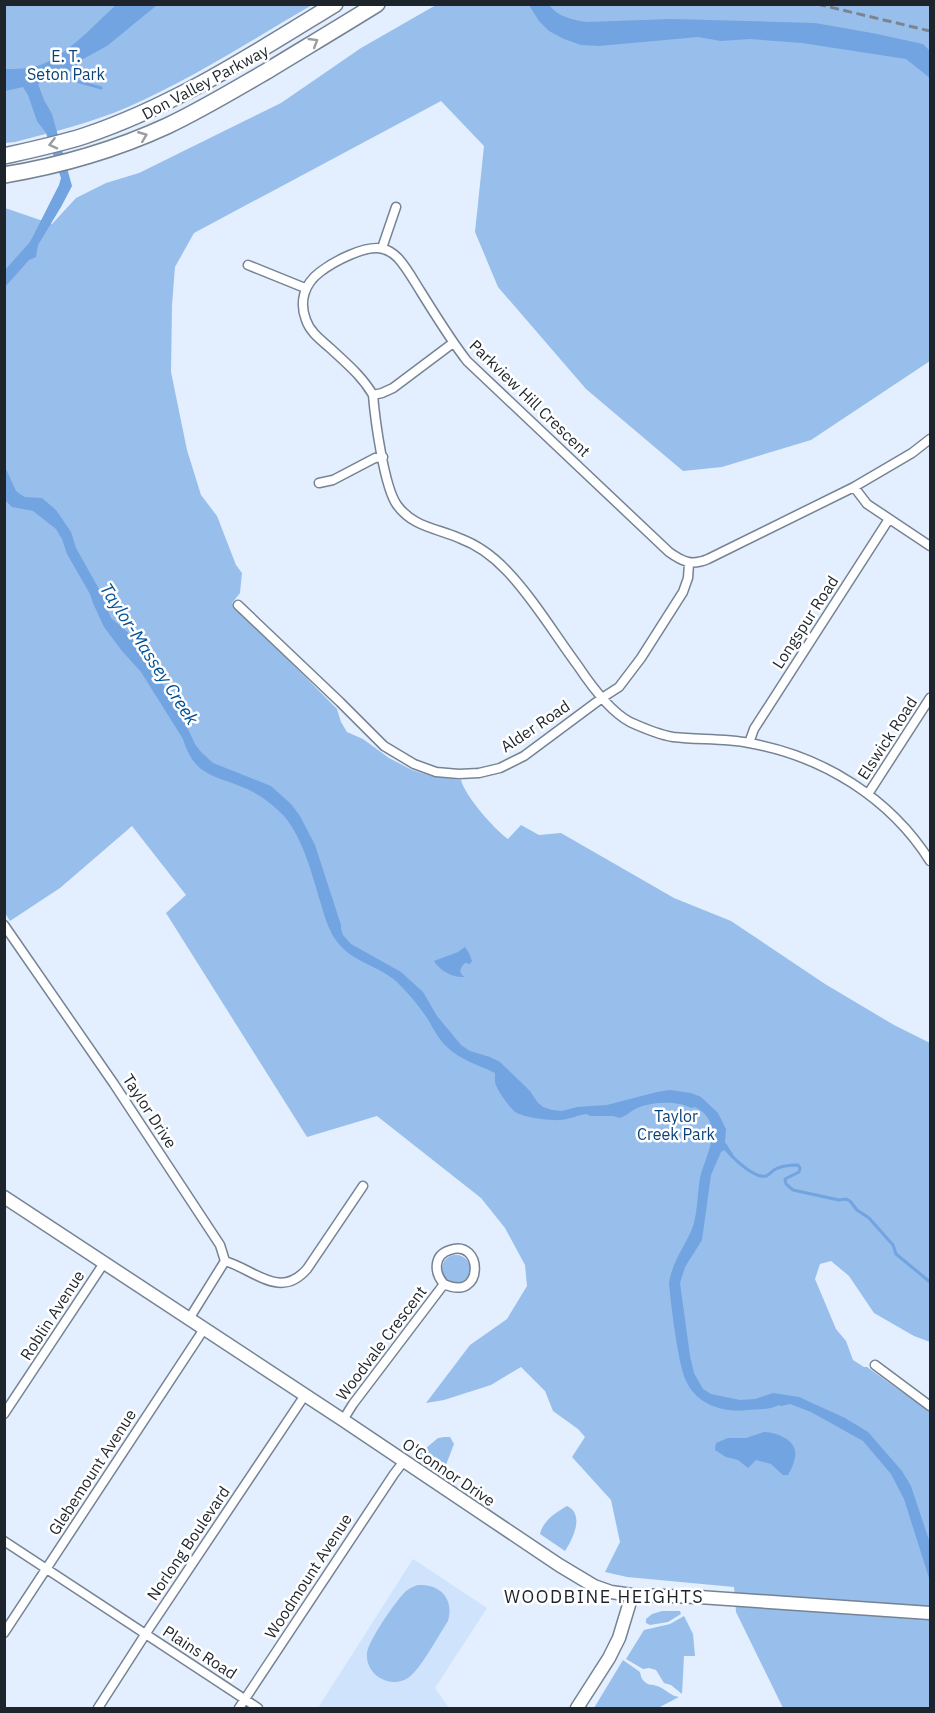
<svg xmlns="http://www.w3.org/2000/svg" width="935" height="1713" viewBox="0 0 935 1713" font-family="'IBM Plex Sans',sans-serif">
<style>
.built{fill:#cfe3fc}
.green{fill:#98beeb}
.water{fill:#71a4e0}
.lines{fill:none;stroke-linecap:round;stroke-linejoin:round}
.stream{stroke:#71a4e0;stroke-width:3}
.minor-casing{stroke:#758394;stroke-width:11}
.secondary-casing{stroke:#758394;stroke-width:15}
.motorway-casing{stroke:#758394;stroke-width:18}
.minor{stroke:#fff;stroke-width:8}
.secondary{stroke:#fff;stroke-width:12}
.motorway{stroke:#fff;stroke-width:15}
.rail{stroke:#7b848f;stroke-width:3;stroke-dasharray:9 4.5;stroke-linecap:butt}
.oneway{stroke:#9a9ca0}
.labels{text-anchor:middle;stroke-width:5;stroke-linejoin:round;paint-order:stroke}
.park-label{font-size:16px;fill:#0b4379;stroke:#fff}
.street-label{font-size:16px;fill:#1e242b;stroke:#fff}
.water-label{font-size:18px;font-style:italic;fill:#005298;stroke:#fff}
.neighbourhood-label{font-size:18px;letter-spacing:1.5px;fill:#1e242b;stroke:#fff}
</style>
<rect width="100%" height="100%" fill="#e3effe"/>
<path class="built" d="M413,1559L487,1608L435,1688L449,1708H318Z"/>
<path class="green" d="M4,5H312C252,40 192,79 128,107C91,123 53,132 15,142L5,143Z
M436,5H930V361L811,440L722,467L683,471L586,389L498,287L475,232L484,146L441,101L194,233L175,267L172,305L171,372L187,450L201,495L217,516L236,565L242,573L240,593L232,603L337,709L341,722L347,732L363,739L389,758L412,770L431,776L461,780C465,796 495,830 508,839L521,825L539,835L561,833L674,898L731,921L825,984L894,1025L930,1043V1342L914,1336L874,1313L849,1276L831,1261L820,1264L815,1279L836,1329L846,1341L853,1360L864,1367H867L930,1412V1708H783L736,1612L734,1587L627,1577L605,1572L620,1542L611,1500L572,1457L585,1437L578,1429L553,1411L545,1391L521,1367L491,1385L444,1400L426,1403L470,1345L507,1319L527,1286L525,1265L505,1228L481,1198L377,1116L307,1137L166,913L186,895L132,826L60,888L10,921L5,913V208L52,224L76,198L106,183L139,173L281,103L361,48Z
M442 1269a14 14 0 1 1 28 0a14 14 0 1 1-28 0Z
M445,1437H450L454,1444L444,1470L419,1454L438,1438Z
M567,1506C585,1514 573,1539 565,1551L540,1534C543,1521 555,1513 567,1506Z
M418,1585C441,1584 454,1599 448,1621C438,1636 421,1669 408,1678C400,1683 390,1683 382,1679C372,1674 366,1664 367,1653C368,1641 397,1599 406,1591C410,1588 414,1586 418,1585Z
M662,1611H680L681,1614L668,1622L650,1625L646,1623V1619L652,1614Z
M684,1616L693,1634L695,1656H684L682,1694L671,1685L664,1683L656,1670L649,1668L643,1669L626,1659L644,1630L670,1624Z
M623,1660L640,1672C641,1676 641,1678 644,1681C648,1686 652,1684 657,1686C666,1689 670,1696 679,1697L658,1708H594Z"/>
<path class="water" d="M116,5H157L107,46L83,59L70,72L38,84L44,100L52,114L72,186L61,207L38,245L36,257L29,260L5,287V270L30,242L59,185L61,178L46,133L37,121L28,95L23,87L5,91V69C14,69 24,69 33,67C61,62 95,24 116,5Z
M529,5H549C558,17 573,20 587,22L671,19L815,23L872,33L923,44L930,51V78L906,59L802,43L750,39L721,41L698,37L599,46L581,45L564,39L549,31L539,21Z
M5,467L16,491L20,494L25,497L42,498L56,510L71,532L76,548L99,589L111,618L136,639L141,646L154,670L179,710L195,744L201,752L213,763L271,786L291,804L300,816L315,845L341,925V929L343,935L351,944L401,972L423,992L437,1016L461,1045L470,1051L490,1057L500,1062L530,1091L538,1103L543,1107L552,1110L562,1111L577,1107L607,1105L657,1092L670,1090L691,1093L701,1097L718,1113L726,1129L725,1142L733,1154L732,1158L724,1150L721,1152L711,1175L702,1240L685,1267L680,1283L690,1356L694,1373L703,1389L711,1394L740,1400L755,1399L773,1393L799,1397L845,1418L868,1432L902,1471L911,1486L930,1543V1581L904,1499L891,1474L863,1441L811,1412L790,1404L781,1406L779,1405C769,1410 758,1409 747,1410C721,1413 693,1403 684,1376C680,1364 678,1351 676,1339C673,1321 671,1303 669,1284C671,1264 684,1248 692,1229C698,1213 697,1195 700,1178C705,1155 727,1124 695,1107L691,1108C678,1100 650,1102 637,1108C631,1111 626,1116 620,1118L613,1116H590L587,1114C578,1115 568,1120 559,1120C550,1121 524,1117 517,1113C511,1110 496,1089 495,1082C495,1079 495,1076 495,1073C479,1065 460,1060 447,1047C439,1040 434,1030 429,1021C420,1007 409,994 397,982C377,964 347,962 332,934C327,925 324,914 321,904C312,875 304,840 284,816C273,805 262,796 247,789C216,775 195,778 183,739L141,672L122,651L104,627L93,603L90,594L67,554L62,539L56,529L33,511L12,507L5,500Z
M465,947L469,953L472,961L470,964L465,963L462,966L460,971L462,975L465,977C453,978 440,971 434,961L458,952Z
M764,1432C780,1433 801,1442 794,1461C793,1466 790,1471 788,1475H783L771,1464L756,1460L748,1468L738,1460L726,1457L715,1450L716,1443L728,1438H746Z"/>
<g class="lines">
<path class="stream" d="M64,73L73,80L101,88
M730,1154C736,1161 756,1179 766,1176C769,1175 772,1171 774,1170C780,1166 791,1165 798,1165L800,1168L799,1172L785,1179L786,1184L793,1190L839,1200L846,1199L850,1201L857,1210L869,1218L893,1245L896,1254L930,1282"/>
<g class="minor-casing">
<path id="minor" d="M382,248L396,207
M248,265L305,288
M373,395L382,393L393,388L453,343
M930,439L912,453L854,487L708,559C692,566 683,562 669,552L467,361C450,339 436,316 421,292C414,281 407,268 398,258C394,254 388,250 383,249C366,244 333,262 320,272C304,284 299,302 306,320C310,332 321,340 330,348C346,363 362,376 373,395C375,419 384,487 397,505C413,527 436,528 459,538C478,545 494,557 507,571C533,598 555,635 578,666C590,684 611,712 630,722C641,727 661,735 673,737C698,740 724,738 749,743C823,756 890,798 930,861
M319,483L333,480L375,458L383,457
M854,487L867,504L930,546
M238,605L340,702L384,746L414,764L436,772L459,774L479,773L500,768L524,756L602,698L619,687L641,658L683,592L688,578L689,564
M749,743L754,729L889,519
M868,794L930,698
M4,925L114,1084L220,1245L225,1261L189,1319
M225,1261C255,1270 280,1300 307,1269L363,1186
M875,1365L930,1406
M4,1414L104,1263
M343,1420L353,1404L444,1284C485,1303 483,1238 450,1250C433,1255 434,1273 444,1284
M4,1541L258,1708
M4,1633L204,1329
M98,1708L150,1627L305,1395
M239,1708L394,1474L404,1461"/>
</g>
<g class="secondary-casing">
<path id="secondary" d="M4,1197L343,1420L559,1565L594,1586L611,1592L632,1595L699,1597L930,1613
M577,1708L609,1658L619,1638L632,1595"/>
</g>
<g class="motorway-casing">
<path id="motorway" d="M4,156C31,150 59,144 84,136C174,106 255,53 335,4
M4,175C58,166 117,149 167,126C201,110 234,90 267,71C303,49 340,27 377,4"/>
</g>
<use href="#minor" class="minor"/>
<use href="#secondary" class="secondary"/>
<use href="#motorway" class="motorway"/>
<path class="rail" d="M817,4L930,31"/>
</g>
<defs><path id="oneway-chevron" d="M-2-3.5L2.5 0L-2 3.5" fill="none" stroke-width="1.6" stroke-linecap="round" stroke-linejoin="round" transform="scale(1.5)"/></defs>
<g class="oneway">
<use href="#oneway-chevron" transform="translate(314 42) rotate(-31)"/>
<use href="#oneway-chevron" transform="translate(143 136) rotate(-22)"/>
<use href="#oneway-chevron" transform="translate(53 144) rotate(166)"/>
</g>
<g class="labels">
<g class="park-label">
<text x="66" y="62">E. T.<tspan x="66" dy="18">Seton Park</tspan></text>
<text x="676" y="1122">Taylor<tspan x="676" dy="18">Creek Park</tspan></text>
</g>
<g class="street-label">
<text transform="translate(205 82) rotate(-28)" y="6">Don Valley Parkway</text>
<text transform="translate(530 398) rotate(44)" y="6">Parkview Hill Crescent</text>
<text transform="translate(805 622) rotate(-57)" y="6">Longspur Road</text>
<text transform="translate(535 726) rotate(-34)" y="6">Alder Road</text>
<text transform="translate(887 738) rotate(-57)" y="6">Elswick Road</text>
<text transform="translate(150 1111) rotate(57)" y="6">Taylor Drive</text>
<text transform="translate(52 1315) rotate(-57)" y="6">Roblin Avenue</text>
<text transform="translate(381 1343) rotate(-53)" y="6">Woodvale Crescent</text>
<text transform="translate(92 1472) rotate(-57)" y="6">Glebemount Avenue</text>
<text transform="translate(449 1472) rotate(34)" y="6">O'Connor Drive</text>
<text transform="translate(188 1543) rotate(-56)" y="6">Norlong Boulevard</text>
<text transform="translate(308 1576) rotate(-57)" y="6">Woodmount Avenue</text>
<text transform="translate(200 1652) rotate(33)" y="6">Plains Road</text>
</g>
<g class="water-label">
<text transform="translate(149 654) rotate(57)" y="6">Taylor-Massey Creek</text>
</g>
<g class="neighbourhood-label">
<text x="604" y="1603">WOODBINE HEIGHTS</text>
</g>
</g>
<rect width="935" height="1713" fill="none" stroke="#1e242b" stroke-width="12"/>
</svg>
